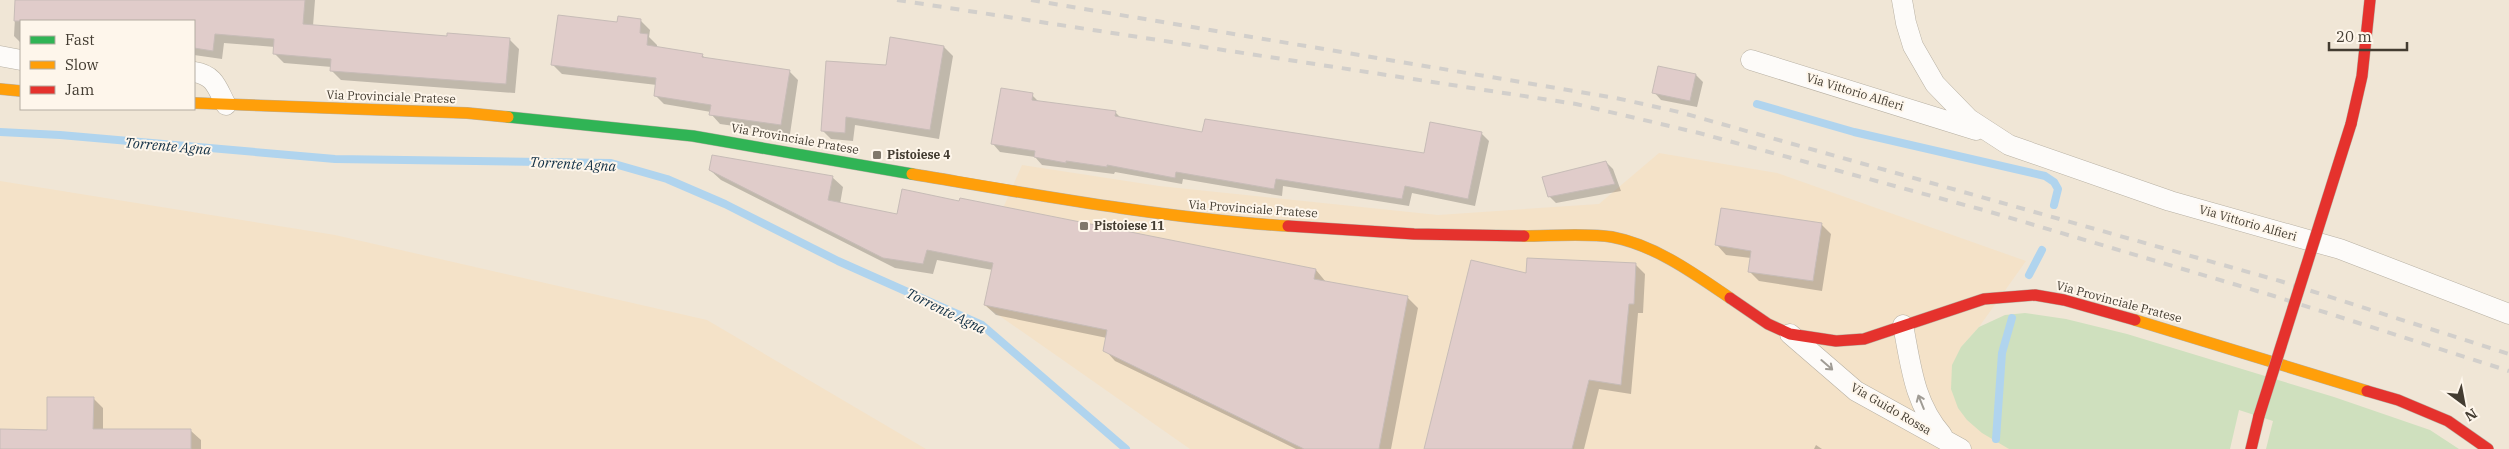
<svg xmlns="http://www.w3.org/2000/svg" width="2509" height="449" viewBox="0 0 2509 449" font-family="'IBM Plex Serif',serif">
<style>
.built{fill:#f4e2c8}
.green{fill:#cfe0be}
.shadow{fill:#0003}
.lines{fill:none;stroke-linecap:round;stroke-linejoin:round}
.stream{stroke:#b0d4ee;stroke-width:8}
.building{fill:#e0ccca;stroke:#c7bcb7}
.street-casing{stroke:#b7b0a3;stroke-width:21}
.fast-casing{stroke:#b7b0a3;stroke-width:12}
.slow-casing{stroke:#b7b0a3;stroke-width:12}
.jam-casing{stroke:#b7b0a3;stroke-width:12}
.street{stroke:#fdfbf9;stroke-width:20}
.fast{stroke:#30b455;stroke-width:11}
.slow{stroke:#ff9f0a;stroke-width:11}
.jam{stroke:#e5322d;stroke-width:11}
.rail{stroke:#d2cfcb;stroke-width:4;stroke-dasharray:9 9;stroke-linecap:butt}
.jam-bridge-casing{stroke:#b7b0a3;stroke-width:12;stroke-linecap:butt}
.jam-bridge{stroke:#e5322d;stroke-width:11}
.oneway{stroke:#a09c95}
.poi-dot{fill:#80786b;stroke:#fef6eb;stroke-width:2}
.labels{text-anchor:middle;stroke-width:4;stroke-linejoin:round;paint-order:stroke}
.street-label{font-size:12px;fill:#433c31;stroke:#fef6eb}
.poi-label{font-size:12px;font-weight:bold;fill:#433c31;stroke:#fef6eb;text-anchor:start}
.water-label{font-size:14px;font-style:italic;fill:#0e2d43;stroke:#fef6eb}
</style>
<rect width="100%" height="100%" fill="#f0e6d6"/>
<path class="built" d="M1659,153L1777,173L2026,261L1979,327L1961,347L1967,420L2009,449H1190L984,305L1004,206L1022,165L1159,186L1438,215L1599,204Z
M0,181L335,235L707,320L926,449H0Z"/>
<path class="green" d="M2025,313L2066,319L2127,334L2334,397L2430,430L2459,449H2266L2273,421L2239,410L2230,449H2009L1982,433L1967,420L1958,408L1951,389L1952,365L1961,347L1979,327L2005,315Z"/>
<path class="shadow" d="M16,0H315L313,26L448,37L509,39L519,49L515,93L341,80L331,70L332,67L284,63L274,53L275,47L224,43L222,59L194,55V21H21V43L14,36Z
M641,21L650,30L649,37L657,45V48L702,55L705,58L789,71L798,80L790,134L720,124L711,114V112L664,104L655,95L657,85L562,74L553,65L618,23Z
M944,47L953,56L939,139L855,125L853,141L831,139L822,130L887,67Z
M1696,75L1703,82L1697,107L1661,100L1654,92Z
M1032,95L1039,102L1116,113L1122,119L1203,134L1425,154L1481,133L1489,141L1475,206L1412,193L1409,206L1283,186L1282,196L1183,179L1182,184L1115,172L1114,174L1042,165L1035,157L1000,152L993,144Z
M1606,162L1613,169L1621,191L1556,203L1549,196Z
M710,170L832,177L843,187L840,204L898,216L1316,270L1326,282L1408,298L1418,308L1391,449H1296L1115,361L1105,350L1107,338L996,315L985,305L993,270L937,260L933,274L895,268L721,180Z
M1821,224L1831,234L1822,291L1759,281L1749,271L1751,258L1726,255L1717,245Z
M1635,264L1645,274L1643,313H1638L1631,394L1599,389L1584,449H1425L1527,275Z
M93,398L103,408V430L191,431L201,440V449H0L48,431Z
M1816,445L1822,449H1814Z"/>
<g class="lines">
<path class="stream" d="M1757,104L1854,132L2045,176L2054,182L2058,189L2054,205
M0,132L60,135L335,159L611,163L667,179L725,204L838,261L982,325L1126,449
M2029,275L2042,250
M1996,439L2002,353L2012,318"/>
</g>
<path class="building" d="M15,0H305L303,24L447,36V33L510,38L506,84L330,71L331,59L273,54L274,39L215,34L213,51L194,48V21H14Z
M558,15L617,22L618,16L641,19L640,33L648,34L647,45L703,54L702,57L790,70L781,125L709,115L711,105L654,96L656,78L551,65Z
M890,37L944,46L930,130L846,117L845,133L821,131L826,61L886,65Z
M1658,66L1696,74L1690,101L1652,93Z
M1001,88L1033,93L1032,100L1116,111L1115,116L1202,132L1205,119L1424,153L1430,122L1482,132L1468,199L1405,186L1402,199L1276,179L1274,189L1176,172L1175,178L1107,165V167L1066,161V163L1034,157L1035,151L991,144Z
M712,155L833,176L828,200L897,214L902,189L959,201L960,198L1316,269L1314,279L1408,296L1379,449H1304L1103,351L1107,330L984,305L993,263L927,250L923,264L883,258L709,170Z
M1606,161L1615,184L1548,197L1542,177Z
M1721,208L1822,223L1813,281L1748,272L1751,251L1715,245Z
M1527,258L1636,263L1634,304H1629L1621,385L1589,380L1572,449H1424L1471,260L1526,273Z
M47,397H94L93,429H191V449H0V429L47,430Z"/>
<g class="lines">
<g class="street-casing">
<path id="street" d="M1902,0L1906,23L1913,46L1935,84L1969,119L2009,145L2170,201L2340,249L2509,314
M0,56L21,60
M1751,60L1976,130
M194,72C215,75 217,88 226,105
M1903,325C1911,366 1914,403 1942,435
M1790,334L1856,391L1961,449"/>
</g>
<g class="fast-casing">
<path id="fast" d="M508,117L693,136L912,174"/>
</g>
<g class="slow-casing">
<path id="slow" d="M0,89L21,91
M194,103L467,113L508,117
M912,174C1037,195 1161,218 1288,226
M1524,236C1549,236 1588,233 1612,237C1655,245 1695,274 1730,298
M2135,320L2367,391"/>
</g>
<g class="jam-casing">
<path id="jam" d="M2351,124L2362,76L2370,0
M1288,226L1414,234L1524,236
M1730,298L1768,324L1790,334L1836,341L1864,339L1984,299L2035,295L2064,300L2135,320
M2367,391L2398,400L2448,421L2488,449
M2251,449L2259,416"/>
</g>
<use href="#street" class="street"/>
<use href="#fast" class="fast"/>
<use href="#slow" class="slow"/>
<use href="#jam" class="jam"/>
<path class="rail" d="M897,0L1576,104L1699,133L1987,211L2274,296L2509,371
M1031,0L1616,98L1679,112L2280,281L2509,354"/>
<g class="jam-bridge-casing">
<path id="jam-bridge" d="M2259,416L2351,124"/>
</g>
<use href="#jam-bridge" class="jam-bridge"/>
</g>
<defs><path id="oneway-shaft" d="M-6 0H5M1.5-3L5.5 0L1.5 3" fill="none" stroke-width="1.6" stroke-linecap="round" stroke-linejoin="round" transform="scale(1.25)"/></defs>
<g class="oneway">
<use href="#oneway-shaft" transform="translate(1827 365) rotate(41)"/>
<use href="#oneway-shaft" transform="translate(1921 402) rotate(-112)"/>
</g>
<g class="poi-dot">
<rect x="872" y="150" width="10" height="10" rx="2.5"/>
<rect x="1079" y="221" width="10" height="10" rx="2.5"/>
</g>
<g class="labels">
<g class="street-label">
<text transform="translate(1855 92) rotate(17)" y="4">Via Vittorio Alfieri</text>
<text transform="translate(391 97) rotate(2)" y="4">Via Provinciale Pratese</text>
<text transform="translate(795 139) rotate(10)" y="4">Via Provinciale Pratese</text>
<text transform="translate(1253 209) rotate(4)" y="4">Via Provinciale Pratese</text>
<text transform="translate(2248 223) rotate(16)" y="4">Via Vittorio Alfieri</text>
<text transform="translate(2119 302) rotate(15)" y="4">Via Provinciale Pratese</text>
<text transform="translate(1891 409) rotate(30)" y="4">Via Guido Rossa</text>
</g>
<g class="poi-label">
<text x="887" y="159">Pistoiese 4</text>
<text x="1094" y="230">Pistoiese 11</text>
</g>
<g class="water-label">
<text transform="translate(168 146) rotate(5)" y="5">Torrente Agna</text>
<text transform="translate(573 164) rotate(3)" y="5">Torrente Agna</text>
<text transform="translate(946 311) rotate(26)" y="5">Torrente Agna</text>
</g>
</g>
<rect x="20" y="20" width="175" height="90" fill="#fef6eb" stroke="#b3aca1"/>
<rect x="30" y="36" width="25" height="8" fill="#30b455" stroke="#b3aca1"/>
<text x="65" y="45" font-size="15" fill="#433c31">Fast</text>
<rect x="30" y="61" width="25" height="8" fill="#ff9f0a" stroke="#b3aca1"/>
<text x="65" y="70" font-size="15" fill="#433c31">Slow</text>
<rect x="30" y="86" width="25" height="8" fill="#e5322d" stroke="#b3aca1"/>
<text x="65" y="95" font-size="15" fill="#433c31">Jam</text>
<g transform="translate(2464 404) rotate(148)" stroke="#fef6eb" stroke-width="4" paint-order="stroke">
<path d="M0-4L9 19L0 12L-9 19Z" fill="#433c31"/>
<text y="-8" font-size="14" font-weight="bold" text-anchor="middle" fill="#433c31">N</text>
</g>
<path d="M2329 42v8h78v-8" fill="none" stroke="#433c31" stroke-width="2.5"/>
<text x="2336" y="42" font-size="15" fill="#433c31" stroke="#fef6eb" stroke-width="4" paint-order="stroke">20 m</text>
</svg>
